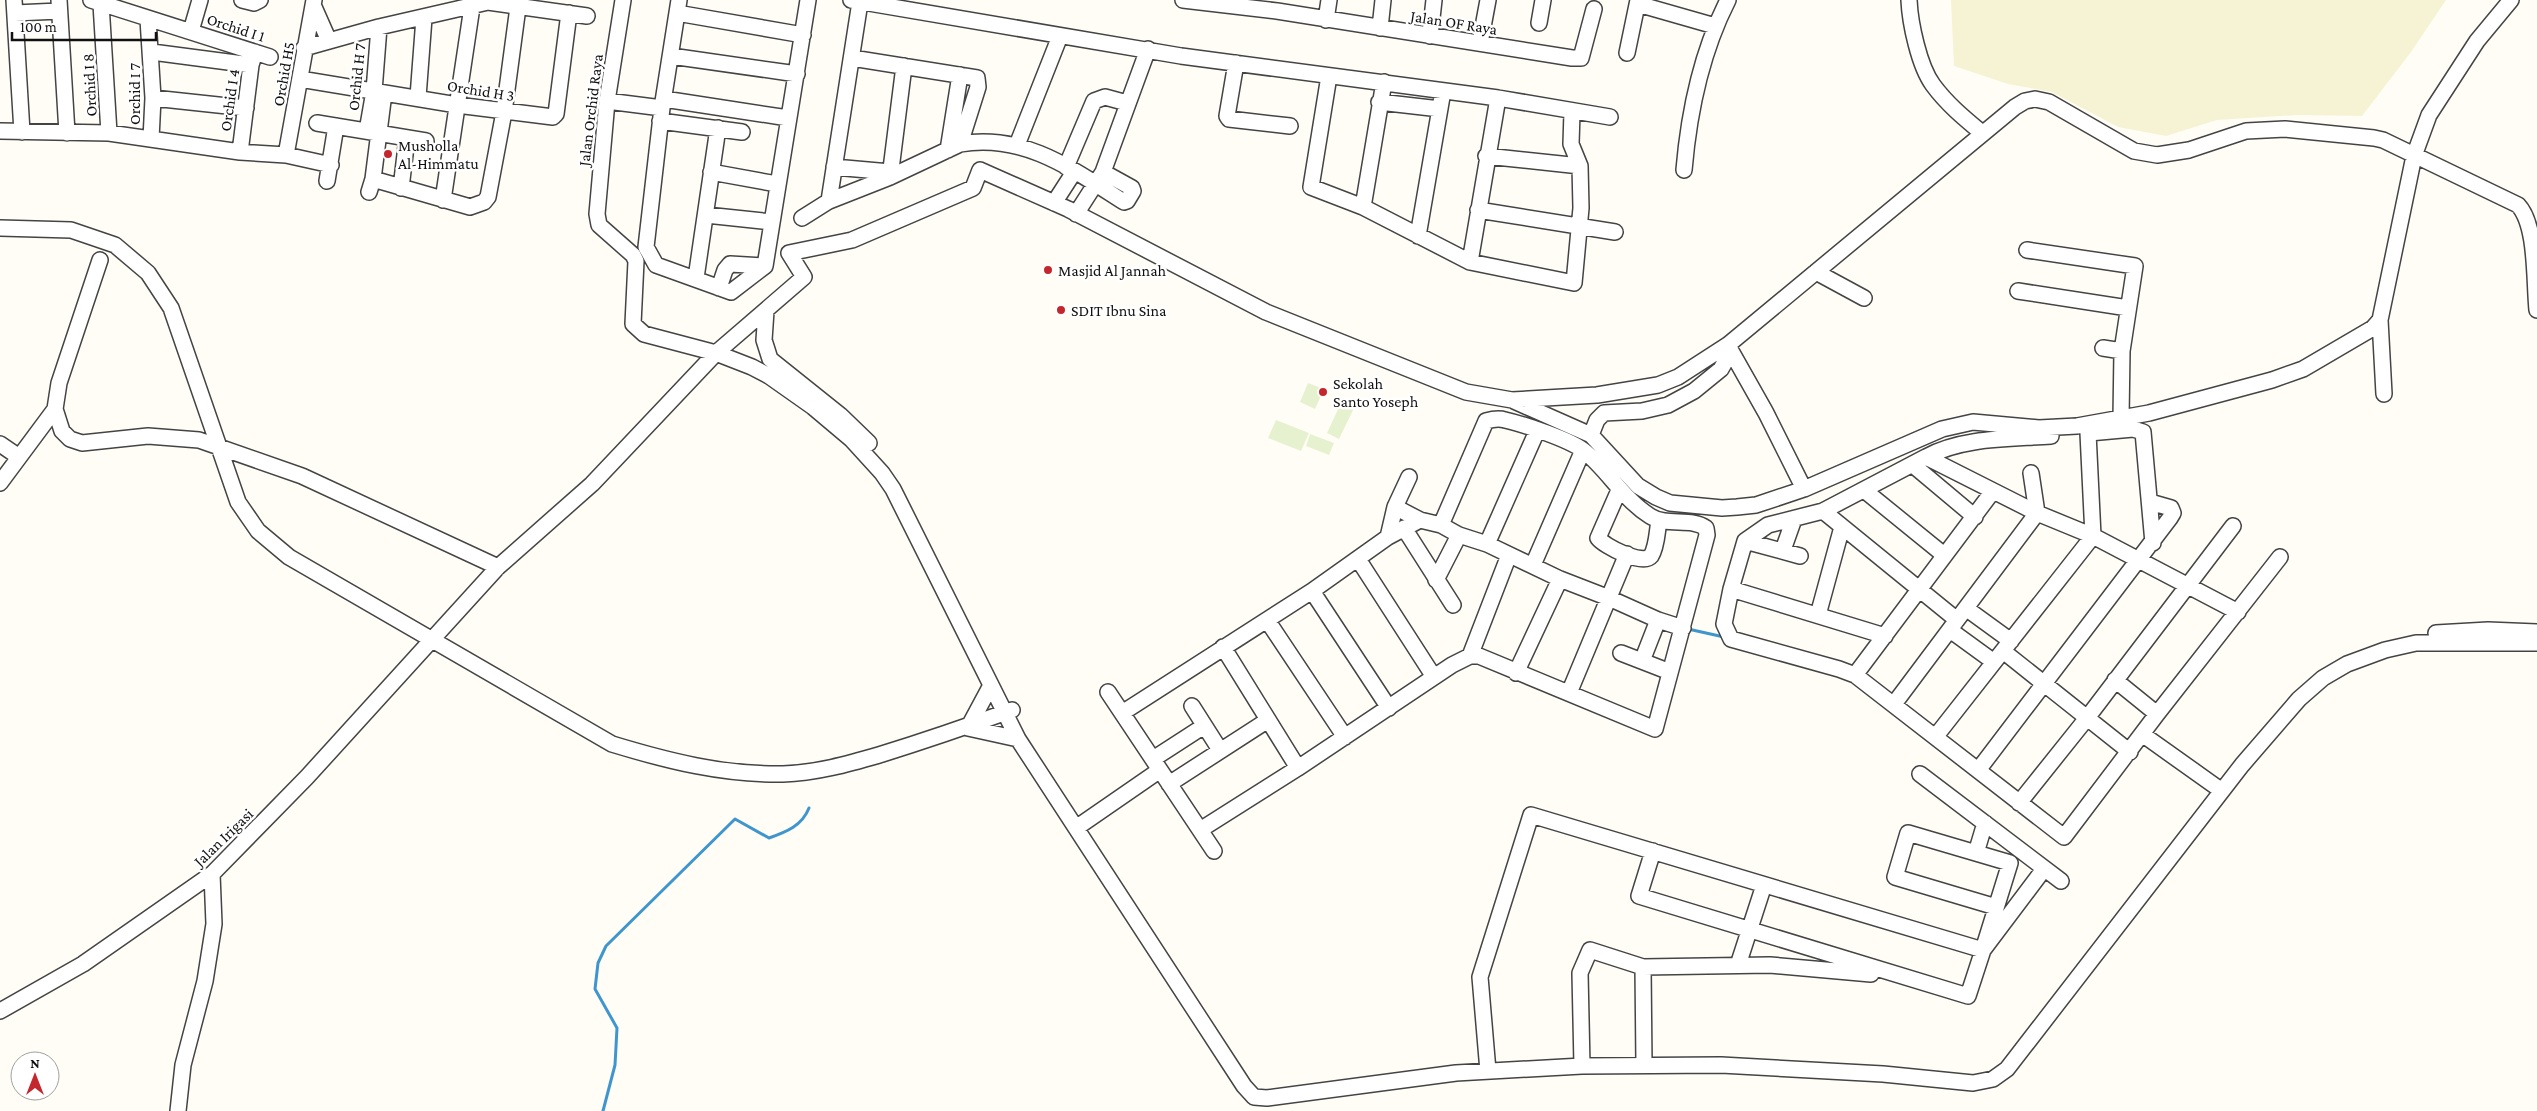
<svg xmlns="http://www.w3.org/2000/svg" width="2537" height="1111" viewBox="0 0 2537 1111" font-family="'Crimson Pro',serif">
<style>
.farmland{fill:#f6f3d4}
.pitch{fill:#e6f2cf}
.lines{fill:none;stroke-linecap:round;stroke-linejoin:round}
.stream{stroke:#3f96cf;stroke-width:3}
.minor-casing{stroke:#444;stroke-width:18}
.minor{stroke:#fff;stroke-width:15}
.poi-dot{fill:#c4262e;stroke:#fff;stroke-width:2}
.labels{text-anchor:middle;stroke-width:5;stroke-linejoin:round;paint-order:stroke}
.street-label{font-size:16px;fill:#111;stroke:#fff}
.poi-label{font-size:16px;fill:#111;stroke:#fff;text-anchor:start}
</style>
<rect width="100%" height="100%" fill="#fffdf5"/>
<path class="farmland" d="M1951,0H2446L2411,52L2362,116L2298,115L2217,120L2166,136L2118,127L2052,92L2008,84L1954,66Z"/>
<path class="pitch" d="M1308,383L1324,389L1315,409L1300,402Z
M1341,403L1354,408L1339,439L1327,433Z
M1276,420L1309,433L1301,451L1268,438Z
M1310,434L1334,443L1329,455L1306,446Z"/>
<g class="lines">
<path class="stream" d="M1688,629L1724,637
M603,1111L615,1065L617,1028L595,989L598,963L606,946L735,819L769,838C786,832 802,826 809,808"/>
<g class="minor-casing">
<path id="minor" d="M14,0L22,132
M59,0L67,133
M91,0L270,57
M242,0L254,3L260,0
M623,0L607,101L597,214L599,225L633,255L636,261L633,324L644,334L716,353L752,367L769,376L813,407L851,439L882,473L893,489L1018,739L1244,1086L1254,1097L1267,1098L1456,1073L1582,1066L1721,1065L1883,1074L1973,1083L1993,1079L2007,1069L2242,765L2299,699L2323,678L2347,664L2385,650L2416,643H2537
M679,0L662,108L646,247L656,265L731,292L765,266L808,0
M851,0L1181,56L1498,98L1610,117
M1183,0L1277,11L1572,58H1581L1594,9
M1909,0C1910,23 1919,66 1933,85C1947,104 1964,118 1982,133
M101,4L109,133
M1638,4L1715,26
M314,7L329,41
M15,13L59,11
M677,13L803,35
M148,19L153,98L151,139
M1326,20L1329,0
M1539,23L1543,0
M1380,28L1383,0
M191,31L200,0
M1430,36L1434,0
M1480,43L1488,0
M304,48L379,27L488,2L587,16
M152,52L251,65
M1627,53L1638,0
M671,56L797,74
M852,58L977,78L978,87L960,144
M1236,63L1227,116L1229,119L1290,126
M1329,76L1311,187L1363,207L1470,262L1574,283L1581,208L1580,166L1571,144L1572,112
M300,79L457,105L553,117L556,114L569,13
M418,97L424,18
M153,98L246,108
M664,99L788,118
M607,101L662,108
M1379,102L1440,109
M660,121L742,132
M317,123L426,141
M0,131L109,133L240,152L286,155L331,165
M367,131L374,91L379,27
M1017,145L1060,36
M948,150L960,75
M240,152L251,65L255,52
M286,155L314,0
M1486,156L1580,166
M834,167L890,172
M1066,167L1094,101L1105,97L1127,103
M1684,170C1689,111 1701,53 1728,0
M711,172L777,184
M890,177L904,66
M373,179L470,207L484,202L488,197L504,112L518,7
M327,181L336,126
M401,188L407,138
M369,192L373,179L384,93
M443,200L472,7
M829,201L860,2
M1054,203L1074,172
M1363,207L1384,82
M1478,210L1615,232
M1076,214L1103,172L1148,49
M706,215L772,222
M802,218L829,201L890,177L960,144C1024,133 1072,169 1124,202L1127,201L1133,191L1132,188L1103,172
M0,228L71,230L115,245L148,273L171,308L238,502L258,531L289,557L612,744C668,761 723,775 783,774C816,773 848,764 879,755C924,741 968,726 1012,710
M1418,236L1443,91
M2027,250L2135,266L2122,351L2121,418
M1470,262L1498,98
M1816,272L1864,298
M696,278L718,128
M719,288L725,270L730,264L765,266
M2018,291L2128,308
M766,311L764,340L770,359L840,415L869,443
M2380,320L2384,394
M1729,344L1731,351L1766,413L1804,489
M2103,348L2122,351
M1514,401L1591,435L1638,486L1656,497L1670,503L1722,508L1737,507L1756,505L1804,489L1942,429L1973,422L2039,428L2077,426L2149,413L2272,380L2303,369L2373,328L2380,320L2414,156L2429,115L2477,41L2511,0
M55,409L59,383L100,260
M2089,433L2133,429L2143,432L2153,543
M1591,435L1597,420L1604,413L1642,411L1668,405L1694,391L1721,369L1731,351
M0,444L19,457
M1926,457C1963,437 2010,439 2051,436
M1913,465L1975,517
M0,483L55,409L62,431L70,439L82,443L148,436L199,440L302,476L498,567
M1619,490L1598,538C1604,546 1643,566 1651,556C1657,547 1657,531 1659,521
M1864,490L1944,555
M1395,507L1409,477
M1823,511L1957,620
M1404,528L1453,605
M1388,537L1395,507L1420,520L1441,525L1459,535L1487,544L1560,579L1609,598L1658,620L1683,628
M1745,541L1800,556
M1487,544L1537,431
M1783,550L1794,519
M1358,559L1434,677
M1533,565L1583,450
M1436,580L1459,535
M1731,589L1885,636
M1312,591L1389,708
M1967,609L2011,641
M2238,612L2093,536L2037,513L1926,457L1823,511L1768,525L1745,541L1731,589L1724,624L1731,639L1839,669L1855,675L2064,837L2157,714L2280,557
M1818,615L1842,527
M1267,620L1345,737
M1950,630L1994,662
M2436,633L2488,630L2537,632
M1223,647L1298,768
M2003,651L2130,752
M1621,653L1670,672
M1470,656L1509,555
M1642,661L1658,620
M1516,673L1560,579
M1855,675L1993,491
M2115,680L2157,714
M990,687L968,728L1018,739
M1108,692L1214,851
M1569,693L1627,554
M1894,704L2037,513L2031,473
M1192,706L1220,750
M1122,713L1312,591L1388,537L1420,520
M2142,734L2222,791
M1936,736L2093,536L2088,433
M1153,759L1204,726
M1979,769L2170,518L2173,513L2171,508L2150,502
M1920,774L2061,881
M1169,784L1268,720
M2019,803L2087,718L2233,526
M1076,828L1160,770
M1200,830L1298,768L1452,665L1470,656H1479L1655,729L1707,535L1706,528C1691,517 1667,527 1650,516C1623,499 1608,470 1584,451C1571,440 1523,424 1505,420C1499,418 1493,419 1486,421L1441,525
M1653,851L1639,896L1968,996L1983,950L2044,869
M1976,853L1985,823
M1738,965L1764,885
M1643,967L1770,965L1871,974
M0,1011L83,964L212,874L307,777L498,567L592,484L716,353L804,277L789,253L852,240L973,188L980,170L1068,209L1266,312L1466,392L1512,400L1597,395L1658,385L1678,377L1729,344L2015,107L2025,101L2035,99L2049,102L2134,151L2157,155L2189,150L2246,131L2285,129L2374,138L2383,140L2518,205C2537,225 2534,280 2537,310
M1582,1066L1580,973L1590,950L1643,967L1644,1064
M1488,1071L1480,977L1531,815L1983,950L2010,863L1908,833L1895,877L1996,907
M178,1111L183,1065L205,981L214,924L212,874"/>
</g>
<use href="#minor" class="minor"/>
</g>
<g class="poi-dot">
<circle cx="388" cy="154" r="5"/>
<circle cx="1048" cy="270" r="5"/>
<circle cx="1061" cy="310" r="5"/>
<circle cx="1323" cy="392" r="5"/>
</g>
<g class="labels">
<g class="street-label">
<text transform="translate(1454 22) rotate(9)" y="6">Jalan OF Raya</text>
<text transform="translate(236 27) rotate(18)" y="6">Orchid I 1</text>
<text transform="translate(283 74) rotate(-80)" y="6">Orchid H5</text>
<text transform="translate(356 77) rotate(-84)" y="6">Orchid H 7</text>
<text transform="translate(89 85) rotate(-93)" y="6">Orchid I 8</text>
<text transform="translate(481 90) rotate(9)" y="6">Orchid H 3</text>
<text transform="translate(134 94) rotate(-90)" y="6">Orchid I 7</text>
<text transform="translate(229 100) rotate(-82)" y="6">Orchid I 4</text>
<text transform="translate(590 110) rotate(-83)" y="6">Jalan Orchid Raya</text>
<text transform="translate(223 837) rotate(-44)" y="6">Jalan Irigasi</text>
</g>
<g class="poi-label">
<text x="398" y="151">Musholla<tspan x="398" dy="18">Al-Himmatu</tspan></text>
<text x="1058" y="276">Masjid Al Jannah</text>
<text x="1071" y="316">SDIT Ibnu Sina</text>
<text x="1333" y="389">Sekolah<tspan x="1333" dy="18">Santo Yoseph</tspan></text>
</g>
</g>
<g transform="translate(35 1076)"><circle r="24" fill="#ffffff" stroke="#a0a0a0"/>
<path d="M0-4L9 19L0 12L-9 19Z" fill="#c4262e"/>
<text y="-8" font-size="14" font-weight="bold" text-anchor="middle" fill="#111111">N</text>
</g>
<path d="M12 32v8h144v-8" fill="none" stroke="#111111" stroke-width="2.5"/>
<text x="20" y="32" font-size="15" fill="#111111" stroke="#ffffff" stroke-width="4" paint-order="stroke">100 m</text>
</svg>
